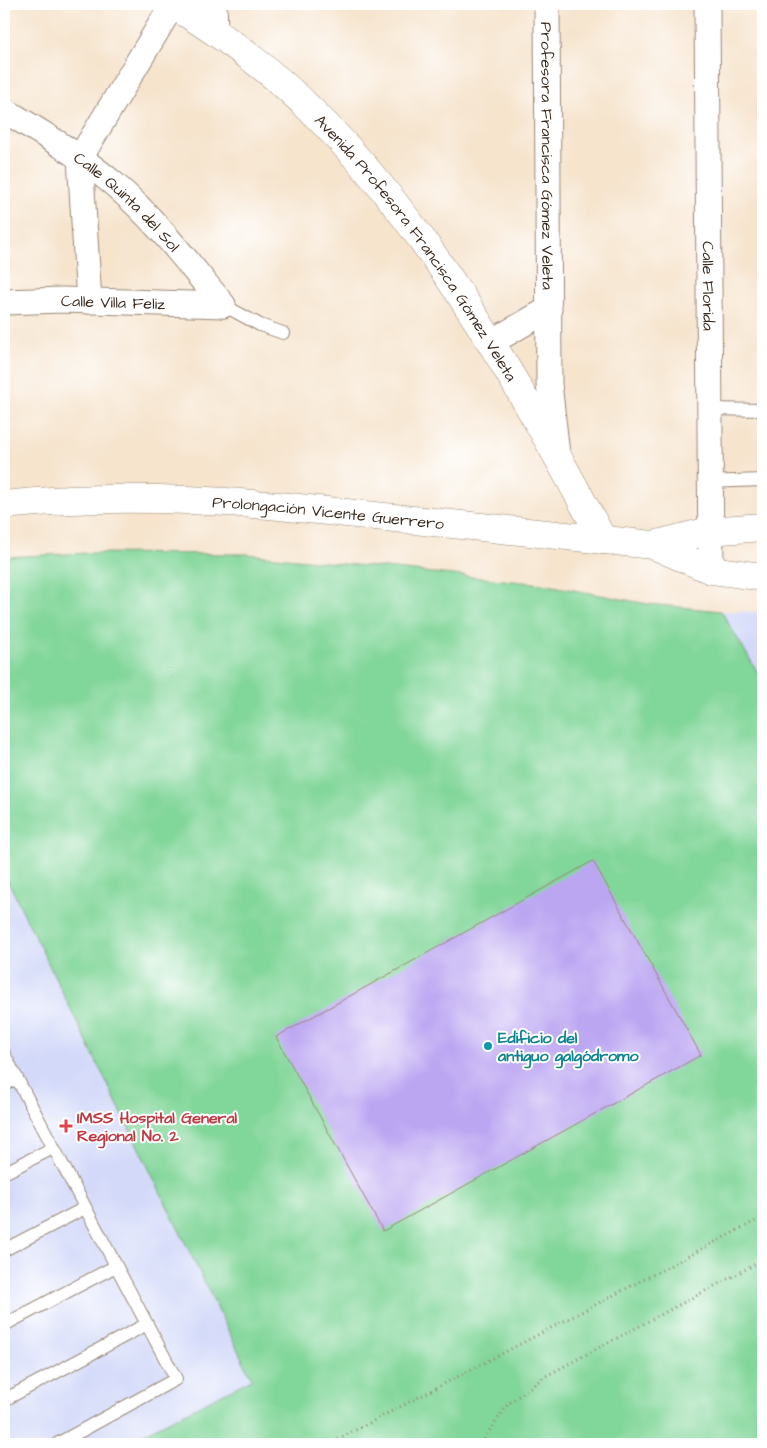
<svg xmlns="http://www.w3.org/2000/svg" width="767" height="1448" viewBox="0 0 767 1448" font-family="'Architects Daughter',sans-serif">
<style>
.built{fill:#d3d9f9}
.green{fill:#81d699;stroke:#5e805c}
.building{fill:#bba6f2}
.lines{fill:none;stroke-linecap:round;stroke-linejoin:round}
.service-casing{stroke:#988776;stroke-width:14}
.minor-casing{stroke:#988776;stroke-width:27}
.tertiary-casing{stroke:#988776;stroke-width:29}
.secondary-casing{stroke:#988776;stroke-width:29}
.path{stroke:#988776;stroke-width:3;stroke-dasharray:1 4;stroke-linecap:butt}
.service{stroke:#fff;stroke-width:12}
.minor{stroke:#fff;stroke-width:25}
.tertiary{stroke:#fff;stroke-width:28}
.secondary{stroke:#fff;stroke-width:28}
.culture-dot{fill:#0f9aa8;stroke:#fff;stroke-width:2}
.health-dot{fill:#e0444e;stroke:#fff;stroke-width:2}
.labels{text-anchor:middle;stroke-width:4;stroke-linejoin:round;paint-order:stroke}
.street-label{font-size:16px;fill:#3b2a1e;stroke:#fff}
.culture-label{font-size:16px;font-weight:bold;fill:#0d838f;stroke:#fff;text-anchor:start}
.health-label{font-size:16px;font-weight:bold;fill:#be3a42;stroke:#fff;text-anchor:start}
</style>
<rect width="100%" height="100%" fill="#fff"/>
<filter id="ink" filterUnits="userSpaceOnUse"><feTurbulence type="fractalNoise" baseFrequency=".02" numOctaves="2"/><feDisplacementMap in="SourceGraphic" scale="10" xChannelSelector="R" yChannelSelector="G"/><feConvolveMatrix kernelMatrix="1 2 1 2 8 2 1 2 1" color-interpolation-filters="sRGB"/></filter>
<filter id="wash" filterUnits="userSpaceOnUse"><feTurbulence type="fractalNoise" baseFrequency=".0096" numOctaves="4" result="noise"/><feDisplacementMap in="SourceGraphic" scale="20" xChannelSelector="R" yChannelSelector="G"/><feGaussianBlur stdDeviation="1.12" result="paint"/><feColorMatrix in="noise" values="0 0 0 0 0 0 0 0 0 0 0 0 0 0 0 0 0 1.4 0 .05"/><feComposite in="paint" operator="in"/></filter>
<g filter="url(#wash)">
<rect width="100%" height="100%" fill="#f6e4cd"/>
<path class="built" d="M721,611L763,612V681Z
M4,873L252,1379L123,1444H4Z"/>
<path class="green" d="M88,553L247,554L542,584L648,604L721,611L763,681V1444H123L252,1379L4,873V557Z"/>
<g id="blocks">
<path class="building" d="M593,861L701,1055L383,1231L276,1037Z"/>
</g>
</g>
<g filter="url(#ink)">
<use href="#blocks" fill-opacity="0" stroke="#988776" stroke-width="1"/>
<g class="lines">
<g class="service-casing">
<path id="service" d="M223,305L260,325L283,333
M708,409L763,410
M708,482L763,480
M4,1054L176,1379L57,1444
M4,1085L17,1078
M4,1173L53,1148
M4,1250L85,1208
M4,1325L116,1266
M4,1400L147,1324"/>
</g>
<g class="minor-casing">
<g id="minor">
<path d="M214,4L215,31"/>
<path id="s1" d="M547,4L549,384L557,454"/>
<path id="s2" d="M707,4L711,570"/>
<path id="s3" d="M4,110C42,133 81,156 115,185C156,220 189,264 223,305"/>
<path d="M89,301L80,158L173,4"/>
<path id="s4" d="M4,302L62,300L223,305"/>
<path d="M490,343L549,309"/>
</g>
</g>
<g class="tertiary-casing">
<g id="tertiary">
<path id="s5" d="M172,4C223,35 271,70 313,112C434,230 523,392 603,540"/>
</g>
</g>
<g class="secondary-casing">
<g id="secondary">
<path id="s6" d="M4,505C98,495 194,498 289,507L653,545L711,570L763,577"/>
<path d="M653,545L709,531L763,527"/>
</g>
</g>
<path class="path" d="M329,1444L763,1217
M483,1444L485,1437L508,1404L544,1377L763,1260"/>
<use href="#service" class="service"/>
<use href="#minor" class="minor"/>
<use href="#tertiary" class="tertiary"/>
<use href="#secondary" class="secondary"/>
</g>
</g>
<circle class="culture-dot" cx="488" cy="1046" r="5"/>
<path class="health-dot" d="M63.5 1118.5h5v5h5v5h-5v5h-5v-5h-5v-5h5z"/>
<g class="labels">
<g class="street-label">
<text dy="6" stroke="none"><textPath href="#s1" startOffset="152">Profesora Francisca Gómez Veleta</textPath></text>
<text dy="6" stroke="none"><textPath href="#s3" startOffset="154">Calle Quinta del Sol</textPath></text>
<text dy="6" stroke="none"><textPath href="#s5" startOffset="349">Avenida Profesora Francisca Gómez Veleta</textPath></text>
<text dy="6" stroke="none"><textPath href="#s2" startOffset="282">Calle Florida</textPath></text>
<text dy="6" stroke="none"><textPath href="#s4" startOffset="109">Calle Villa Feliz</textPath></text>
<text dy="6" stroke="none"><textPath href="#s6" startOffset="325">Prolongación Vicente Guerrero</textPath></text>
</g>
<g class="culture-label">
<text x="498" y="1043">Edificio del<tspan x="498" dy="18">antiguo galgódromo</tspan></text>
</g>
<g class="health-label">
<text x="77" y="1123">IMSS Hospital General<tspan x="77" dy="18">Regional No. 2</tspan></text>
</g>
</g>
<rect width="767" height="1448" fill="none" stroke="#fff" stroke-width="20"/>
</svg>
